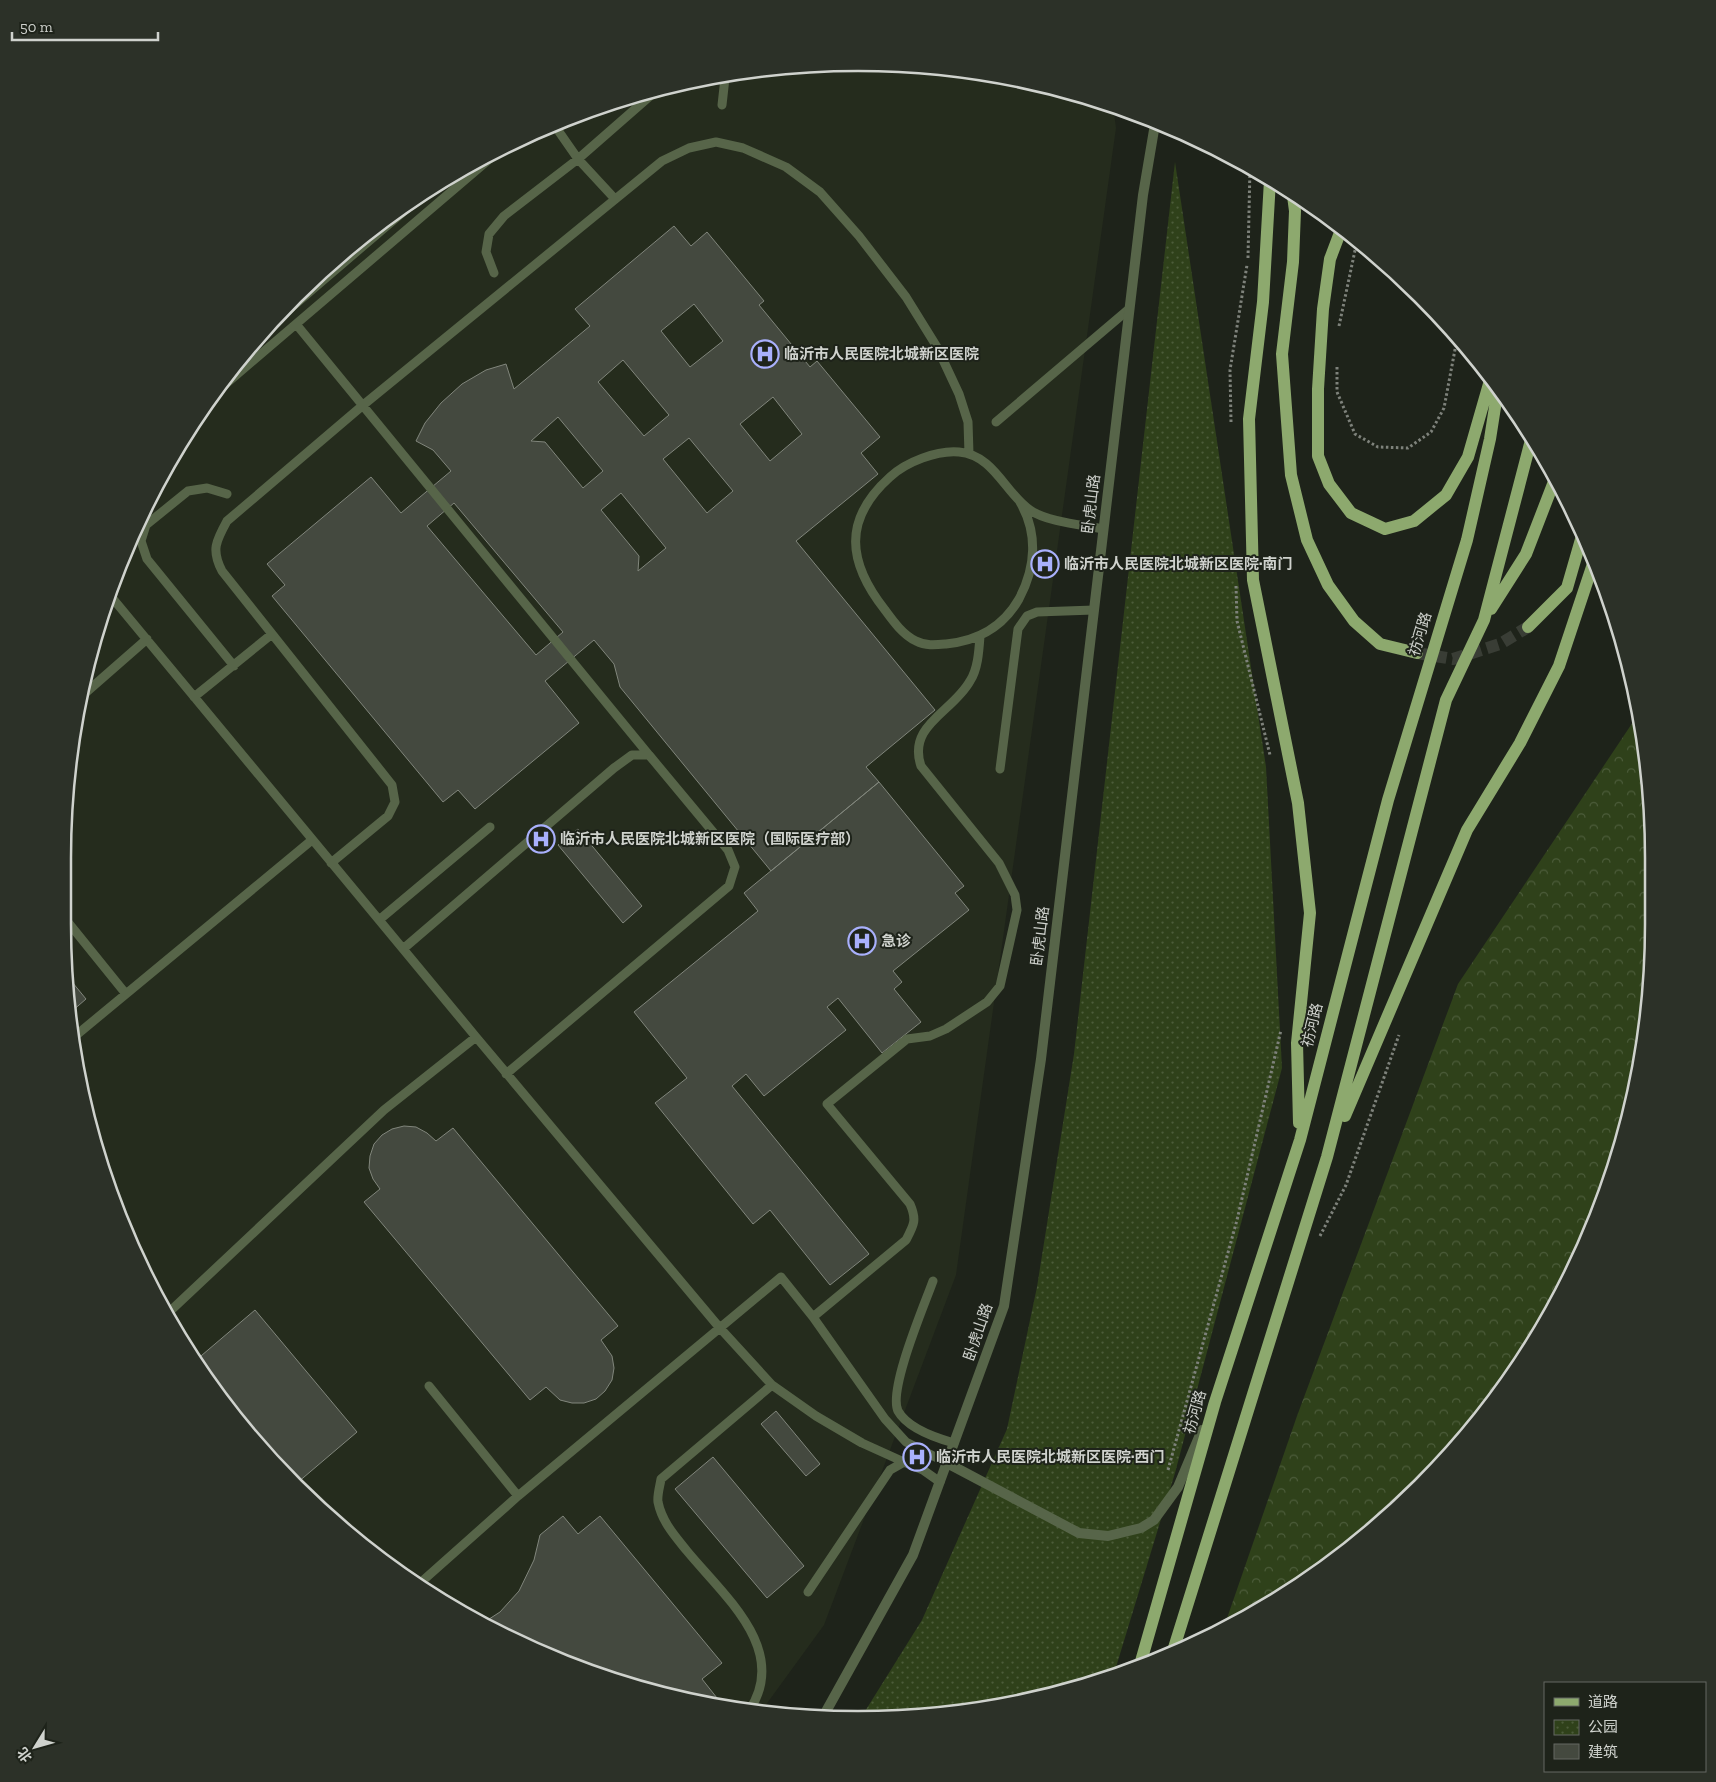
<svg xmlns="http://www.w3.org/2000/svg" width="1716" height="1782" viewBox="0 0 1716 1782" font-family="'Zilla Slab','Noto Sans SC',serif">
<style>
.built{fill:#252c1d}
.forest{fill:url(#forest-crowns)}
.park{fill:url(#park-dots)}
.building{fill:#44493f;stroke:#81867c;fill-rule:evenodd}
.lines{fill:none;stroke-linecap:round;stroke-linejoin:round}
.primary-tunnel{stroke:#393d35;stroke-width:12;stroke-dasharray:12 6;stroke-linecap:butt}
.path{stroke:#7e827b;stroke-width:3;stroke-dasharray:2.5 2.5;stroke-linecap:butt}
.service{stroke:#576549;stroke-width:9}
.tertiary{stroke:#576549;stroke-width:10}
.primary{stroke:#8da96e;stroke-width:12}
.labels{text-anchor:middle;stroke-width:4;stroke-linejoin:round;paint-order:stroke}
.poi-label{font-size:15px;font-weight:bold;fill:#cfd2cd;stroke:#1e231a;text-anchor:start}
.street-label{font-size:15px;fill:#cfd2cd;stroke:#1e231a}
.rim{fill:none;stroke:#cfd2cd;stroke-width:2.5}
</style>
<defs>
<pattern id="forest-crowns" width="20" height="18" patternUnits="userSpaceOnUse" patternTransform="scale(1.25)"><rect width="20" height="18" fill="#2f411a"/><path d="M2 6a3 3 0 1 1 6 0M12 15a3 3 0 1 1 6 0" fill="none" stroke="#4c5c3a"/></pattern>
<pattern id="park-dots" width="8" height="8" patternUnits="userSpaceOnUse" patternTransform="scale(1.25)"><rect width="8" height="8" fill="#2f411a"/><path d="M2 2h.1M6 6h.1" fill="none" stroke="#4c5c3a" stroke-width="1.8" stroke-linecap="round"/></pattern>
</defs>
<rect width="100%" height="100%" fill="#1e231a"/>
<path class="built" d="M806,64L962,69L1113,105L1116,128L956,1275L824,1625L760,1713L603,1677L461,1613L333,1522L227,1408L169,1322L123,1229L78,1079L63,924L69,754L105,603L169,461L260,334L374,227L506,145L652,90Z"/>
<path class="forest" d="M1637,716L1652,806V976L1626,1130L1571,1276L1489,1408L1382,1522L1256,1613L1224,1627L1297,1416L1458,984Z"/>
<path class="park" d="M1175,162L1266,767L1282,1068L1175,1473L1113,1677L1013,1704L910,1718L862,1716L922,1620L1007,1429L1037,1287L1074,1054Z"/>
<path class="building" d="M674,226L691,246L707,232L764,301L759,305L810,367L817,361L880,437L861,453L878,474L796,541L935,710L866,767L879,782L771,871L620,687L614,664L594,640L545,681L579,723L475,809L458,790L443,802L272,596L285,585L267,564L371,477L401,513L451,471L433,450L416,441L425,423L441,403L462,384L486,370L506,364L514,389L590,326L575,309ZM694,304L723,341L690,367L661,331ZM623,360L669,415L644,436L598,382ZM773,397L802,434L770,461L740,424ZM558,417L603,471L583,488L545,442L531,441ZM689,438L733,491L707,513L663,459ZM621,493L666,548L638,571L639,556L601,510ZM454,503L563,632L536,655L427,526Z
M879,782L964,886L955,893L969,910L893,971L902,982L894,989L921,1022L882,1053L838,998L827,1007L846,1030L764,1096L746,1074L732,1086L869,1254L830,1285L770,1210L753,1224L655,1103L687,1078L634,1012L758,911L744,893Z
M578,829L642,906L623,923L558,845Z
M68,977L86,999L71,1012Z
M404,1126L416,1127L427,1133L436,1141L453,1128L618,1326L601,1340L612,1356L614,1368L612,1380L605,1391L596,1399L584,1403H572L560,1400L546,1387L530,1400L364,1202L380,1189L373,1179L369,1168L370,1156L374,1144L382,1135L392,1129Z
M255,1310L357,1432L297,1483L227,1408L195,1361Z
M776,1411L820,1464L806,1476L761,1424Z
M713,1457L804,1566L767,1598L675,1489Z
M563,1516L578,1534L600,1516L722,1663L702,1679L717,1698L711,1703L603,1677L483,1623L500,1612L519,1591L534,1560L540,1535Z"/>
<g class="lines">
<path class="primary-tunnel" d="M1417,653L1453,659L1500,644L1528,627"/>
<path class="path" d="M1248,258L1250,167
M1339,326L1357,241
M1337,367V392L1355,434L1378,447L1408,448L1431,432L1444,408L1457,339
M1231,422L1230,370L1247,265
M1236,586L1237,621L1270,755
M1320,1236L1346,1185L1399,1035
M1168,1470L1237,1220L1281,1030"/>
<path class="service" d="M722,105L725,78
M555,126L578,159L615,199
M494,273L486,252L489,234L504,216L578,159L658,89
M296,324L649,755
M258,336L417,200
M221,388L507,144
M996,422L1129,309
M227,494L207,488L188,491L146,525L141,541L147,559L234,666
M1020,502C1038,533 1036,567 1019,599C1003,627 977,641 946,644C935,645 926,646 916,641C903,635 893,621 885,610C848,563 842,520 890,477C906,462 937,450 959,452C994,455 1005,493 1030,510C1047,522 1083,525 1103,529
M109,594L476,1037L719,1327L772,1385L816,1416L862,1443L904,1462
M83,695L147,639
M194,697L272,634
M1000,769L1018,629L1027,616L1037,612L1094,610
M331,863L388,816L395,802L392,785L222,571C211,550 216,541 227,521L362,406L662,161L689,148L716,142L743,148L786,167L820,192L859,236L906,297L937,347L959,394L968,422L969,454
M63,916L126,994
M379,920L490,827
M403,949L614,768L632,755H649L728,850L735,867L729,886L506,1074
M74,1037L312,840
M933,1281C924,1306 888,1390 898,1411C908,1429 936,1438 954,1443
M166,1315L384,1110L476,1037
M813,1317L885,1419L906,1442L947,1463
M429,1386L518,1496
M419,1584L518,1496L781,1277L813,1317L906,1240C914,1225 917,1220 910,1204L827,1104L907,1039L930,1036L946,1029L987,1002L1000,986L1017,910L1015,895L999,863L921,766C907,725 953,712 970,681C978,669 979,650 980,636
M808,1592L890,1470L904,1462L923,1470L940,1482
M749,1711C790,1650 724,1596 687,1551C675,1536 662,1522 658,1502C657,1495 660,1486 661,1479L772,1385"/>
<path class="tertiary" d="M947,1463L1079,1533L1108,1536L1141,1528L1154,1520L1178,1487L1202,1430
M824,1715L913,1555L1004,1306L1041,1059L1143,195L1155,124"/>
<path class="primary" d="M1270,180L1263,302L1249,419L1253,580L1298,803L1310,913L1297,1043L1299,1123
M1293,196L1295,211L1293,262L1282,354L1291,475L1307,540L1328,585L1354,621L1380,644L1417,653
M1341,230L1330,259L1323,309L1318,389V456L1329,484L1351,513L1385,529L1414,521L1446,495L1468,457L1491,377
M1491,609L1526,554L1555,479
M1528,627L1567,588L1582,536
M1345,1116L1467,830L1520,743L1559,666L1593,564
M1173,1651L1327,1157L1446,700L1484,620L1531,440
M1140,1665L1215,1402L1300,1140L1388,800L1467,540L1490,439L1498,388"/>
</g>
<defs>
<g id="hospital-ring" transform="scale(1.4375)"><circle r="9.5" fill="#1e231a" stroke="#a9b0fc" stroke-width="1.5"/><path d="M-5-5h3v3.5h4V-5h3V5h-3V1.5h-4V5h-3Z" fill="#a9b0fc"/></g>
</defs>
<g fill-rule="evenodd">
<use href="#hospital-ring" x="765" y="354"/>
<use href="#hospital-ring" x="1045" y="564"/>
<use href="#hospital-ring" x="541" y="839"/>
<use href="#hospital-ring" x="862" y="941"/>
<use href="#hospital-ring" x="917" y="1457"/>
</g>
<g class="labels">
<g class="poi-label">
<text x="784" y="359">临沂市人民医院北城新区医院</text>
<text x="1064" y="569">临沂市人民医院北城新区医院·南门</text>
<text x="560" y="844">临沂市人民医院北城新区医院（国际医疗部）</text>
<text x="881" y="946">急诊</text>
<text x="936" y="1462">临沂市人民医院北城新区医院·西门</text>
</g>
<g class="street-label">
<text transform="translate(1091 504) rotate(-83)" y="5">卧虎山路</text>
<text transform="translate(1420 634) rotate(-73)" y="5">祊河路</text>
<text transform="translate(1040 936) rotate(-83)" y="5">卧虎山路</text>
<text transform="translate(1312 1025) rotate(-76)" y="5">祊河路</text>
<text transform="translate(978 1332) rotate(-71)" y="5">卧虎山路</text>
<text transform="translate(1195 1412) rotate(-74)" y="5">祊河路</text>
</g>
</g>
<path d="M0 0H1716V1782H0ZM858 71H858A787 787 0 0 1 1645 858V924A787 787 0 0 1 858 1711H858A787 787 0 0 1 71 924V858A787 787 0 0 1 858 71Z" fill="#2c3128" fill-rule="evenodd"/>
<path class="rim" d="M858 71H858A787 787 0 0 1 1645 858V924A787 787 0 0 1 858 1711H858A787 787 0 0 1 71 924V858A787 787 0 0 1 858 71Z"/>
<rect x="1544" y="1682" width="162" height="90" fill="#1e231a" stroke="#656962"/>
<rect x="1554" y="1698" width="25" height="8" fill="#8da96e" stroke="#656962"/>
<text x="1588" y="1707" font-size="15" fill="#cfd2cd">道路</text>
<rect x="1554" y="1720" width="25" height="15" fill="url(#park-dots)" stroke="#656962"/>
<text x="1588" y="1732" font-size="15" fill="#cfd2cd">公园</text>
<rect x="1554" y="1744" width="25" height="15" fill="#44493f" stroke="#656962"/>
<text x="1588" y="1757" font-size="15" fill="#cfd2cd">建筑</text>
<g transform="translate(35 1747) rotate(233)" stroke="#1e231a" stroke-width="4" paint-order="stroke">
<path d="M0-4L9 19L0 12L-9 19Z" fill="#cfd2cd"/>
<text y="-8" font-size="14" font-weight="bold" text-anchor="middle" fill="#cfd2cd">北</text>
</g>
<path d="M12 32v8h146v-8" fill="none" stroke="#cfd2cd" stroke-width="2.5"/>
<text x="20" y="32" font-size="15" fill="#cfd2cd" stroke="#1e231a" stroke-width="4" paint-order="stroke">50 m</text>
</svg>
